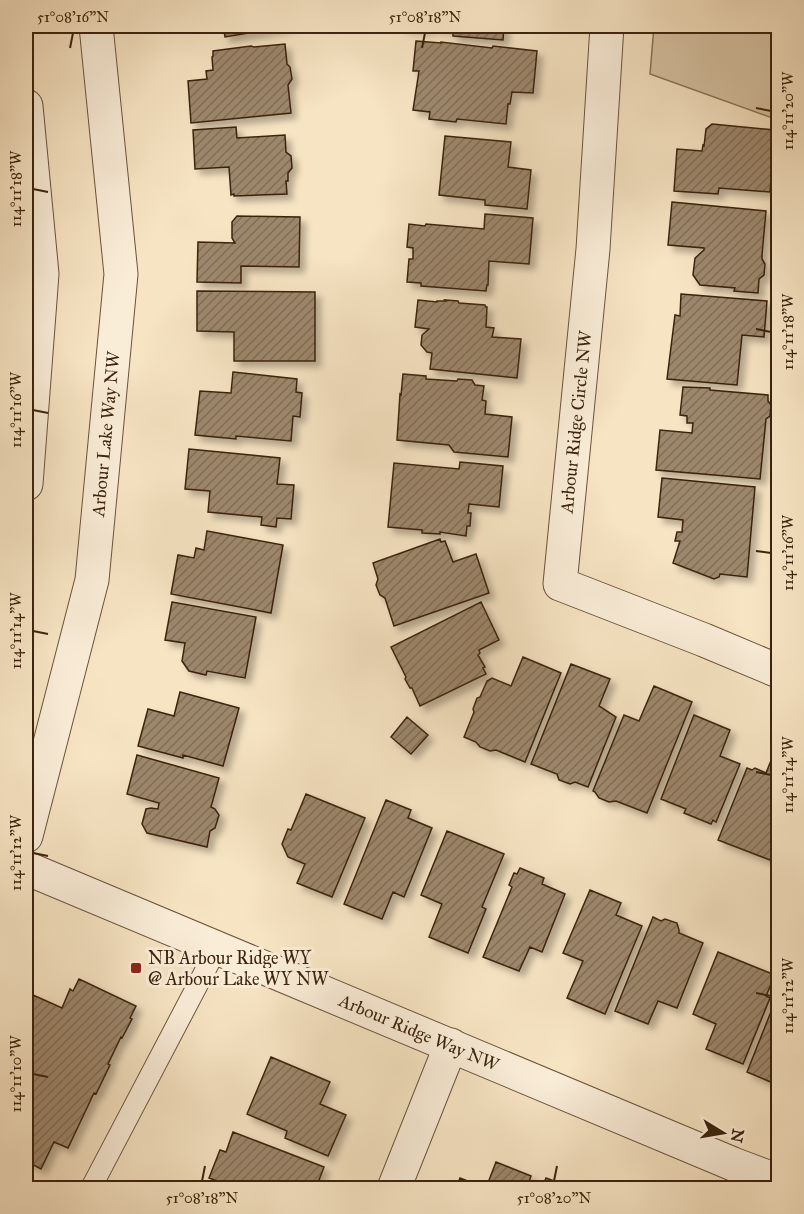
<svg xmlns="http://www.w3.org/2000/svg" width="804" height="1214" viewBox="0 0 804 1214" font-family="'IM FELL Great Primer',serif">
<style>
.park{fill:#d7c3a4;stroke:#8a7358;stroke-width:1.5}
.building{fill:url(#building-hatch);stroke:#3c230d;stroke-width:1.5;filter:url(#shadow)}
.lines{fill:none;stroke-linecap:round;stroke-linejoin:round}
.service-casing{stroke:#6b533a;stroke-width:22}
.minor-casing{stroke:#6b533a;stroke-width:35}
.tertiary-casing{stroke:#6b533a;stroke-width:35}
.service{stroke:#faedd8;stroke-width:20}
.minor{stroke:#faedd8;stroke-width:33}
.tertiary{stroke:#faedd8;stroke-width:33}
.ticks{fill:none;stroke:#3c230d;stroke-width:2}
.poi-dot{fill:#8f2418;stroke:#faedd8;stroke-width:2}
.labels{text-anchor:middle;stroke-width:6;stroke-linejoin:round;paint-order:stroke}
.street-label{font-size:18px;fill:#3c230d;stroke:#faedd8}
.poi-label{font-size:18px;fill:#3c230d;stroke:#faedd8;text-anchor:start}
.neatline{fill:none;stroke:#3c230d;stroke-width:2}
.ticks-label{font-size:15px;text-anchor:middle;fill:#3c230d}
</style>
<defs>
<pattern id="building-hatch" width="6" height="6" patternUnits="userSpaceOnUse" patternTransform="scale(1.5)"><rect width="6" height="6" fill="#9d876c"/><path d="M-1 1l2-2M0 6l6-6M5 7l2-2" fill="none" stroke="#816e57"/></pattern>
<filter id="shadow"><feDropShadow dx="5.5" dy="5.5" stdDeviation="3" flood-color="#0004"/></filter>
</defs>
<rect width="100%" height="100%" fill="#f7e4c3"/>
<filter id="stains"><feTurbulence type="fractalNoise" baseFrequency=".00333" numOctaves="4"/><feColorMatrix values="0 0 0 0 .2 0 0 0 0 .09 0 0 0 0 .02 0 0 0 .5 -.17"/></filter>
<radialGradient id="worn" r=".72"><stop offset=".6" stop-color="#630" stop-opacity="0"/><stop offset="1" stop-color="#630" stop-opacity=".3"/></radialGradient>
<path class="park" d="M654,26H778V120L650,74Z"/>
<path class="building" d="M223,26H290L225,37Z
M402,26H504L503,40L453,36V29L429,27L426,29L401,27Z
M416,41L441,43V42L492,48L493,46L537,51L533,93L512,92L510,104H508L506,124L457,119L456,122L429,119L430,112L413,110L419,71H413Z
M285,44L287,64L290,67L292,79L288,85L291,113L191,123L188,81L207,79L206,71L213,70L212,57L213,56V51L251,46L254,47Z
M712,124L775,130L770,192L719,188L718,194L674,191L677,149L702,151L703,145L704,146L706,129Z
M236,127L237,138L285,135L286,152L291,156L292,168L288,173V181H286L287,194L234,196V194L231,195L229,167L195,169L193,130Z
M445,136L511,142L508,167L531,170L527,209L485,205V200L439,195Z
M672,202L766,211L762,255V259L765,264L764,275L759,279L758,293L734,291L735,288L700,285L693,275L695,258L704,250V248L668,245Z
M485,214L533,218L529,264L489,261L488,285H487L486,291L421,286V283L407,282L409,259H413V248L407,247L409,224L425,226L426,224L484,229Z
M237,216L300,217L299,267L241,266V283L197,282L198,242L235,243L232,238V222Z
M197,291L315,292V361H234V332L197,331Z
M681,294L767,301L764,337L742,335L737,385L667,379L675,315L680,316Z
M418,300L437,302V301H446L445,300L458,301L459,303L485,305L486,307H487L486,327L494,328L492,337L521,339L517,378L430,369L432,353L427,352L421,345L422,335L429,329L415,327Z
M233,372L297,379L296,392L302,393L300,417L293,416L291,441L236,436V439L195,435L200,391L231,393Z
M403,374L426,376V379L457,381L458,379L472,380L475,385L484,386L482,400L486,401L485,414L512,417L508,457L454,452L449,445L397,440L400,394L401,395Z
M683,387L710,388V390L768,395V401L771,405L770,416L766,419L760,479L656,470L660,430L692,433L693,423H687V416L680,415Z
M189,449L280,458L277,484L294,485L291,519L277,518L276,527L261,525L262,517L208,512L210,491L185,489Z
M460,462L503,466L499,507L469,504L468,513H471L470,526H467L466,536L440,532V534L422,533V530L388,527L394,463L459,469Z
M662,478L755,487L747,577L720,574L719,577L714,579L673,563L680,541H675L677,532H682L683,520L658,517Z
M207,531L283,545L271,613L171,594L178,555L194,558L196,548L204,550Z
M440,539L441,542L445,541L453,562L476,554L489,593L394,626L385,598L380,595L376,585L378,579L373,563Z
M172,602L256,617L245,678L207,671L206,675L189,671L182,661L185,643L165,640Z
M481,602L499,640L479,650L480,653L478,655L485,667L483,668L486,674L420,706L412,688H410L405,679L406,677L391,647Z
M523,657L561,673L525,762L496,750L490,751L480,747L476,742L464,737L474,712L473,709L477,698L480,697L487,681L492,678L511,686Z
M571,664L610,679L599,706L616,717L588,787L575,782L570,784L559,780L557,774L531,764Z
M654,686L692,702L647,813L616,801L609,802L599,798L595,792L593,791L624,715L639,721Z
M180,692L239,708L223,766L183,755V758L138,746L148,709L174,716Z
M694,715L730,730L720,756L740,764L716,822L713,820L711,824L684,813L686,809L661,799Z
M407,717L428,735L411,754L391,737Z
M778,743V840L770,860L718,840L747,768L752,770L755,768L766,773Z
M137,755L219,778L211,807L215,809L219,815L215,828L210,831L207,847L147,833L142,824L146,809L151,808L158,809L159,803L127,794Z
M306,794L365,818L332,897L297,883L305,864L288,857L282,844L288,829L291,830Z
M386,800L411,810L408,818L432,828L404,897L393,892L382,919L344,904Z
M447,831L504,854L482,907L486,909L468,953L429,937L442,904L421,895Z
M520,868L544,878L542,884L565,894L542,952L530,947L519,971L483,957L512,887L509,885L514,873L517,874Z
M590,890L621,903L616,915L642,926L605,1014L567,998L583,961L563,953Z
M653,917L661,921L665,919L677,923L679,930V933L703,943L677,1008L658,1001L648,1024L615,1011Z
M718,952L775,975L766,996L770,998L743,1064L706,1049L716,1024L693,1014Z
M79,979L136,1006L130,1018L132,1019L122,1038L121,1037L108,1064L110,1065L96,1094L94,1093L68,1148L54,1142L41,1169L26,1161V1008L33,995L62,1008L70,989L73,991Z
M778,994V1085L747,1072Z
M271,1057L330,1082L320,1104L346,1115L328,1156L285,1138L287,1131L247,1114Z
M233,1132L324,1167L316,1188H236L209,1178L220,1150L226,1152Z
M496,1162L531,1176L527,1188H486Z
M460,1178L483,1187L482,1188H456Z
M546,1178L573,1188H542Z"/>
<g class="lines">
<g class="service-casing">
<path id="service" d="M91,1188L217,948"/>
</g>
<g class="minor-casing">
<g id="minor">
<path d="M607,26L593,249L560,584L704,640L778,671"/>
<path id="s1" d="M26,868L733,1164L778,1181"/>
<path d="M394,1188L451,1045"/>
</g>
</g>
<g class="tertiary-casing">
<g id="tertiary">
<path d="M26,106L42,274L26,484"/>
<path id="s2" d="M26,836L92,580L121,274L96,26"/>
</g>
</g>
<use href="#service" class="service"/>
<use href="#minor" class="minor"/>
<use href="#tertiary" class="tertiary"/>
</g>
<path class="ticks" d="M70,48L73,33M422,48L425,33M756,108L771,111M33,189L48,192M756,329L771,332M33,410L48,413M756,551L771,553M33,631L48,634M756,772L771,775M33,853L48,856M756,993L771,996M33,1074L48,1077M202,1181L205,1166M554,1181L557,1166"/>
<rect class="poi-dot" x="130" y="962" width="12" height="12" rx="3"/>
<g class="labels">
<g class="street-label">
<text transform="translate(576 422) rotate(-84)" y="6">Arbour Ridge Circle NW</text>
<text dy="6" stroke="none"><textPath href="#s2" startOffset="411">Arbour Lake Way NW</textPath></text>
<text dy="6" stroke="none"><textPath href="#s1" startOffset="426">Arbour Ridge Way NW</textPath></text>
</g>
<g class="poi-label">
<text x="148" y="964">NB Arbour Ridge WY<tspan x="148" dy="21">@ Arbour Lake WY NW</tspan></text>
</g>
</g>
<rect width="804" height="1214" fill="none" stroke="#f7e4c3" stroke-width="66"/>
<g transform="translate(723 1133) rotate(101)" stroke="#faedd8" stroke-width="4.5" paint-order="stroke">
<path d="M0-4.5L10 22L0 15L-10 22Z" fill="#3c230d"/>
<text y="-9" font-size="16" font-weight="bold" text-anchor="middle" fill="#3c230d">N</text>
</g>
<rect x="33" y="33" width="738" height="1148" class="neatline"/>
<g class="ticks-label">
<text x="73" y="22">51°08'16"N</text>
<text x="425" y="22">51°08'18"N</text>
<text transform="translate(788 111) rotate(-90)" y="5">114°11'20"W</text>
<text transform="translate(16 189) rotate(-90)" y="5">114°11'18"W</text>
<text transform="translate(788 332) rotate(-90)" y="5">114°11'18"W</text>
<text transform="translate(16 410) rotate(-90)" y="5">114°11'16"W</text>
<text transform="translate(788 553) rotate(-90)" y="5">114°11'16"W</text>
<text transform="translate(16 631) rotate(-90)" y="5">114°11'14"W</text>
<text transform="translate(788 775) rotate(-90)" y="5">114°11'14"W</text>
<text transform="translate(16 853) rotate(-90)" y="5">114°11'12"W</text>
<text transform="translate(788 996) rotate(-90)" y="5">114°11'12"W</text>
<text transform="translate(16 1074) rotate(-90)" y="5">114°11'10"W</text>
<text x="202" y="1203">51°08'18"N</text>
<text x="554" y="1203">51°08'20"N</text>
</g>
<rect width="100%" height="100%" filter="url(#stains)"/>
<rect width="100%" height="100%" fill="url(#worn)"/>
</svg>
